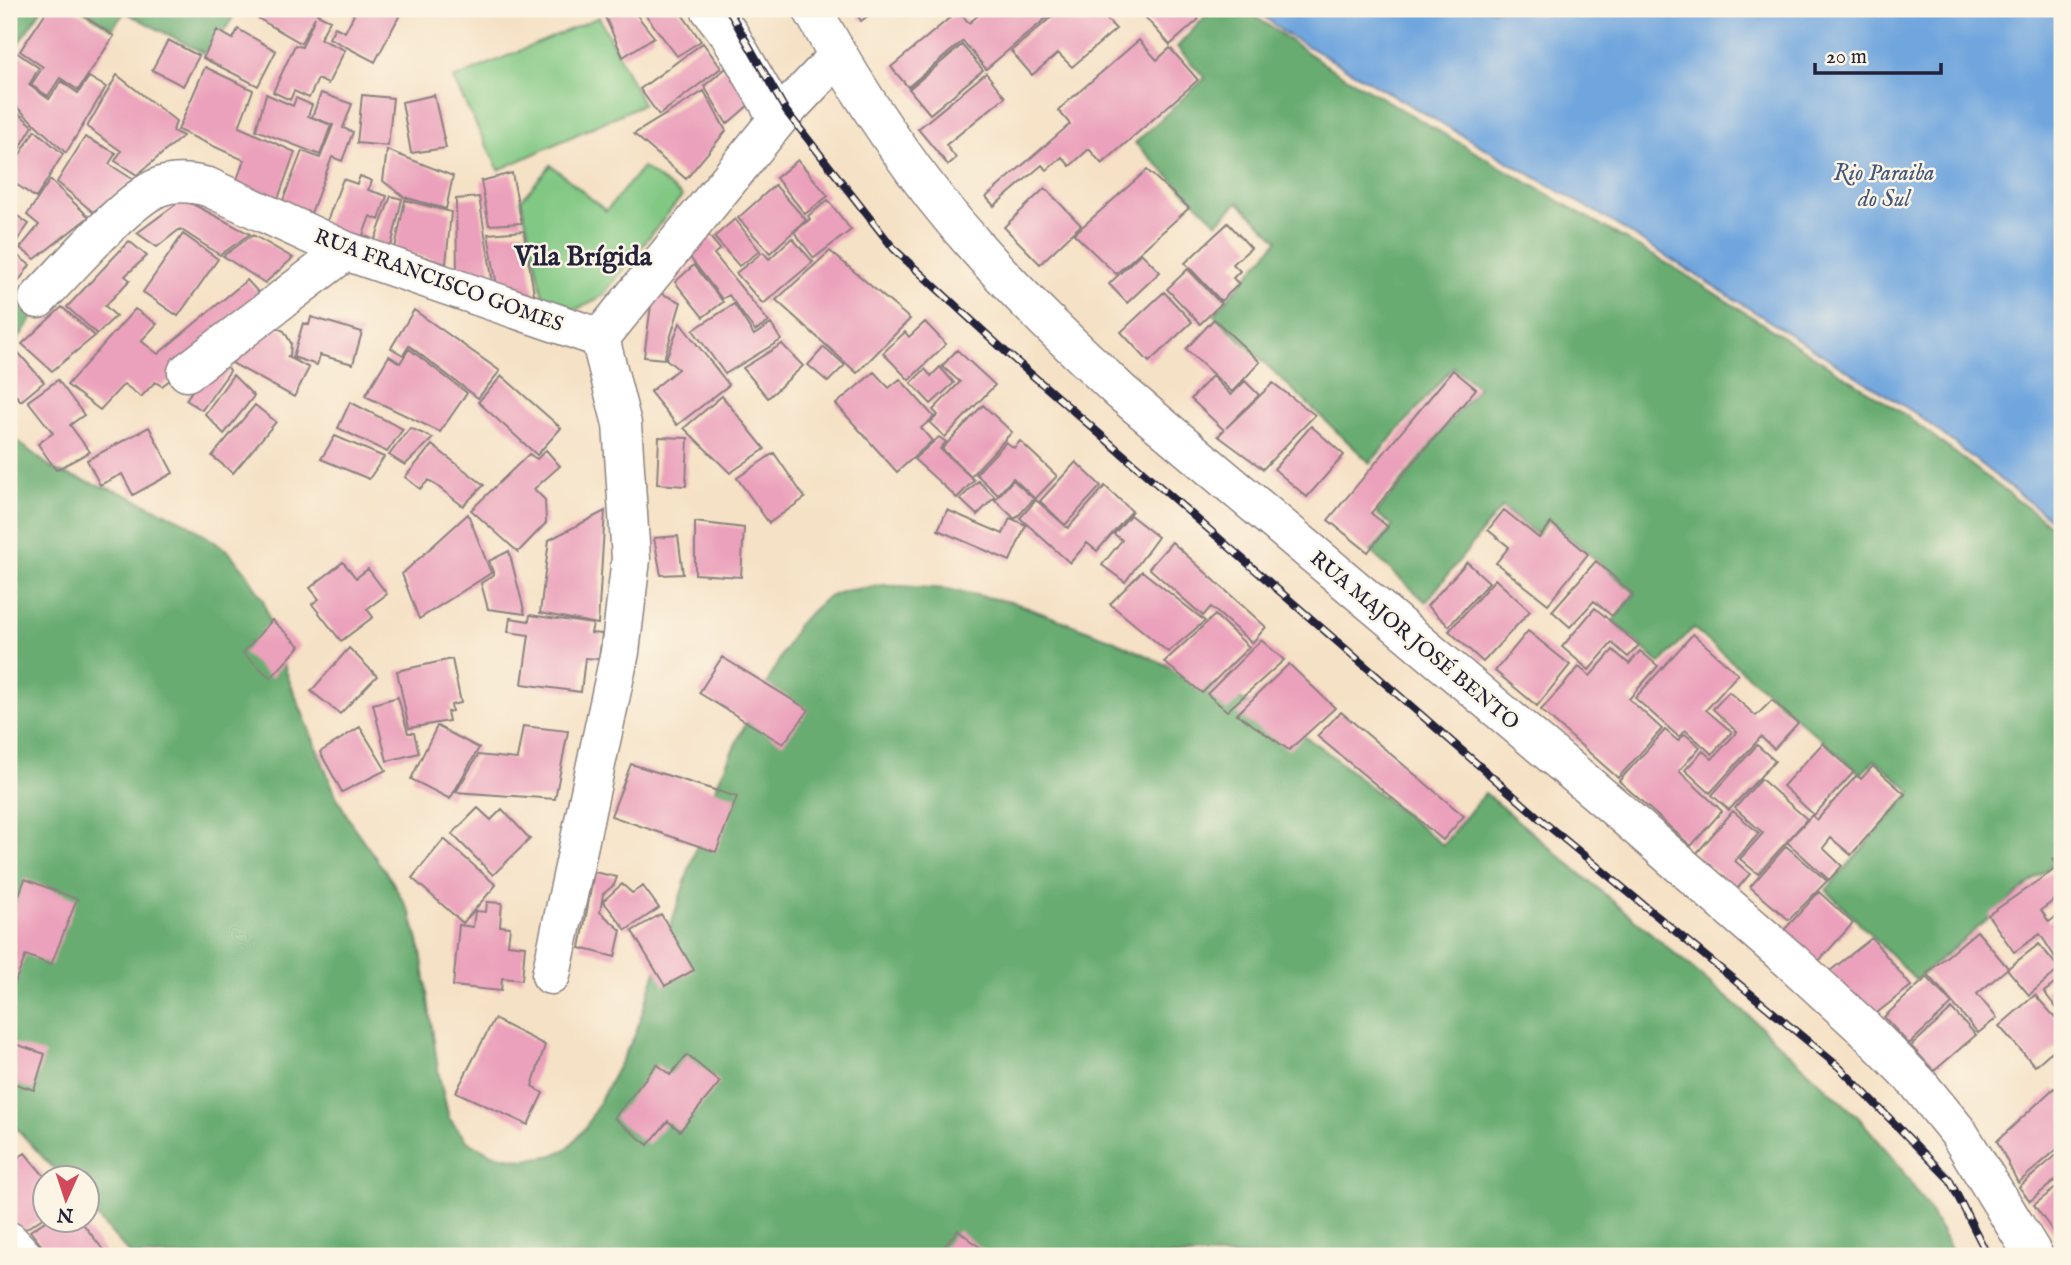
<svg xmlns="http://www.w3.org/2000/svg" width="2071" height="1265" viewBox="0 0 2071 1265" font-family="'IM FELL English',serif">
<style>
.green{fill:#81c883;stroke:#52755f;stroke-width:2}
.forest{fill:#68ac71;stroke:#456756;stroke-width:2}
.water{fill:#6fa6de;stroke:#48648c;stroke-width:2}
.building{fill:#eba1bb}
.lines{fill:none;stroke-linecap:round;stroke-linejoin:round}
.street-casing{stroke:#8c8280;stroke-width:41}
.secondary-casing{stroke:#8c8280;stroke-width:41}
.street{stroke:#fff;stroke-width:38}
.secondary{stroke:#fff;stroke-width:38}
.rail-casing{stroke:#22223b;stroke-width:8}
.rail{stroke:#fcf5e5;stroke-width:5;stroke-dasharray:16;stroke-linecap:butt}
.labels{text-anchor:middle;stroke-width:5;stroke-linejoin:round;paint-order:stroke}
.street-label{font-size:21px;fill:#22223b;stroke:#fcf5e5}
.water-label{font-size:23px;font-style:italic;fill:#41577c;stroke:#fcf5e5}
.district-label{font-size:28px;font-weight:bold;fill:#22223b;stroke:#fcf5e5}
</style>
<rect width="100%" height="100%" fill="#fcf5e5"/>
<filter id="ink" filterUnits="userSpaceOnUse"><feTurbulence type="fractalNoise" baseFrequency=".0143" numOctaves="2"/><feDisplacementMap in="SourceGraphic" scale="14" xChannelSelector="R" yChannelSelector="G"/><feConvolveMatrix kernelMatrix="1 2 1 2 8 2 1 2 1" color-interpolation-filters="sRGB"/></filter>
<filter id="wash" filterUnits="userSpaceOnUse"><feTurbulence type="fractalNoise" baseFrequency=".00686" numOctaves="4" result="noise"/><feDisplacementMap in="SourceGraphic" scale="28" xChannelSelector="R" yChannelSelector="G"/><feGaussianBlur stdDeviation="1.57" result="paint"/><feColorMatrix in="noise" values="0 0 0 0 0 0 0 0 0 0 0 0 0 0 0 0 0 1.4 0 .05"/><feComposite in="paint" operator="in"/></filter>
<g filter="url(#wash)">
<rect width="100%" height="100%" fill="#f5e1c5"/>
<path class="green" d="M599,17L643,104L499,170L453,79Z
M551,165L606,211L643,167L682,196L603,295C585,308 569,313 547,313L521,200Z"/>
<path class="forest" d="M9,9H42L9,57Z
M81,9H238L209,56L125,12L112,29Z
M1212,9H1244L1329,67L1680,271L1904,414L2062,534V856L1916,980L1826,890L1912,792L1875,760L1861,774L1693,628L1660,664L1613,621L1635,593L1549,520L1537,535L1502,507L1426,602L1371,552L1393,526L1376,513L1478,387L1453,367L1370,463L1214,315L1278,240L1238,202L1217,223L1135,143L1205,78L1177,47Z
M9,295L36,312L9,353Z
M9,435L56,471L122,493L185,522L228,551L246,572L263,600L289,680L337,798L353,826L392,881L411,915L421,952L439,1076L449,1118L467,1141L492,1154L524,1160L554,1155L568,1148L586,1127L635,1035L717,784L738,739L798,624L826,598L844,591L883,585L947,589L1015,603L1115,641L1267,712L1322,748L1443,845L1485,793L1750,1017L1859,1118L1895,1160L1930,1211L1955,1256H132L88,1207V1178L61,1177L9,1120Z"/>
<path class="water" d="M1255,9H2062V528L1918,415L1601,215L1283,32Z"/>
<g id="blocks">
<path class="building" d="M48,9H73L114,36L78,90L60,78L48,96L31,85L43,67L20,51Z
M242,9H320L317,14L330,20L320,39L345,50L328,84L318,79L309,98L294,91L290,100L273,92L295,45L302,47L315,17L301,43Z
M347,9H403L375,62L329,38L335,27L345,32L354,15Z
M605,9H632L654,37L623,57L603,12Z
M641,9H678L701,41L677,56Z
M854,9H877L861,21Z
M986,9H1057L986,69L963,41L908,87L891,67L958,11L969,23Z
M1061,9H1112L1104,16L1116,29L1072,67L1058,53L1032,75L1011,51Z
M1138,9H1189L1199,19L1170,45Z
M238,29L276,51L258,86L203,58L217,30L233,39Z
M168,40L199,56L183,86L152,70Z
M1139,40L1157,60L1170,48L1198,80L1102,164L1089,149L1070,166L1062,157L1047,170L1042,165L994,206L986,197L1070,124L1058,110Z
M703,43L721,68L659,115L640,89Z
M962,45L983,70L930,114L909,89Z
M16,52L39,68L29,85L49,99L61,81L78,93L89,77L106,87L66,153L9,100V63Z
M205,67L253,90L239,127L295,152L275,207L233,191L244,160L178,130Z
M726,68L750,104L727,124L704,86Z
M986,73L1005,97L946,145L956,158L948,165L918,129Z
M117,75L176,121L173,131L183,136L137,175L115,161L121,151L87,127Z
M704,91L726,131L686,179L634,134Z
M321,93L352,104L343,128L353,132L342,161L332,157L311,213L282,203L302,151L320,158L333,125L312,117Z
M266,94L293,106L296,98L312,105L308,116L331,125L320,155L256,130Z
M362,95L393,98L388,146L357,143Z
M434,95L446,148L411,153L402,102Z
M9,105L33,126L9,166Z
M35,130L63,154L36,198L9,179V172Z
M85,137L116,153L109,164L134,180L93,212L57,182Z
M387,150L453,176L446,209L404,197L383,181Z
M798,160L828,196L805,214L776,178Z
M1147,170L1189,208L1116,274L1074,234Z
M512,173L522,223L489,225L481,181Z
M360,176L372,181L368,190L387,196L379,220L370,216L363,235L370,238L368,245L324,229L343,179L357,184Z
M50,180L89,217L35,259L20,248L39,225L27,215Z
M775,185L806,220L770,253L738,218Z
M1045,188L1081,225L1040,264L1004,227Z
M391,196L402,199L391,247L374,242Z
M479,197L494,290L457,274L456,199Z
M183,199L250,234L220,255L180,229L157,247L137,233Z
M405,200L451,212L446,264L395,248Z
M828,200L851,230L814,258L794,232L810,219L808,216Z
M9,210L29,224L10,250L30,265L9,295Z
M735,219L760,251L739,266L714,237Z
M1228,223L1251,248L1233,264L1240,271L1233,278L1239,284L1221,301L1185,263Z
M524,231L535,300L499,298L488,234Z
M705,231L720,249L714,254L769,322L755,331L729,295L722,299L682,247Z
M183,234L218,259L178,316L143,292Z
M253,235L293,258L265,283L223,256Z
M792,238L813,262L763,304L736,273L763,252L769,259Z
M129,241L147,256L125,276L130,280L105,306L116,316L97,334L67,307Z
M830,251L910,319L857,373L776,300Z
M1141,253L1160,272L1127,303L1109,284Z
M694,265L723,302L703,317L675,282Z
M1188,269L1221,304L1200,324L1167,289Z
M247,280L268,303L162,386L155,382L141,397L124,384L100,410L67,385L135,309L157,324L141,341L158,354Z
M653,290L681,302L664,359L644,357Z
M1164,292L1192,322L1149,362L1121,332Z
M734,304L754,335L771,324L781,340L725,374L693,330Z
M62,307L95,336L52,371L22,344Z
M414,310L500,371L478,398L409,346L403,355L391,348Z
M311,317L362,332L353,364L320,355L317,365L293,357L303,323L309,325Z
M1214,319L1260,362L1232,392L1186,349Z
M260,320L284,331L291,343L290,356H287L309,368L294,397L230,362Z
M925,322L946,344L909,380L883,353L905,332L909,337Z
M680,323L729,385L677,425L650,392L678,369L666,359Z
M9,342L44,382L21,401L14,393L9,397Z
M782,344L803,366L768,398L743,368Z
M824,347L845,365L828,382L808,365Z
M409,349L467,393L440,432L365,396L389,356L400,363Z
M957,350L995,385L945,437L930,423L938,415L933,410L960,382L942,366Z
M216,354L230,371L202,410L186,400Z
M940,367L954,383L931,404L911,383L925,369L931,376Z
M1453,370L1476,389L1371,513L1388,527L1368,552L1328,520Z
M874,372L889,388L900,379L934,417L921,428L932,441L897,472L836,404Z
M233,375L254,396L224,434L205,414Z
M502,376L561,428L537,455L478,402Z
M1212,376L1231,395L1245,381L1259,395L1226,428L1273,383L1315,415L1263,469L1218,436L1224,430L1191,399Z
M58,380L84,415L70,425L90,452L56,470L38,444L53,433L28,401Z
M722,396L765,449L730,473L684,428Z
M350,402L403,429L387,452L338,428Z
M255,405L276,422L233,473L212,456Z
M983,405L1012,432L971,476L942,449Z
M1311,426L1344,455L1307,497L1274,469Z
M149,427L173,473L133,495L122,474L100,485L87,460Z
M410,428L433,438L405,465L389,455Z
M335,436L384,457L369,479L321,459Z
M659,437L688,438L686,486L657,484Z
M939,437L946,442L940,449L974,480L957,498L914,459Z
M1020,441L1057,476L1035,499L1013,478L998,495L976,474L1006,442L1014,448Z
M432,445L484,485L463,506L429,480L420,489L405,477Z
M546,450L560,466L534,489L545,500L546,523L518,552L471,510L529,454L537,459Z
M774,453L805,498L769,523L737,478Z
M1076,462L1101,486L1065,525L1040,501Z
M1013,480L1034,499L1015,519L995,500Z
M978,481L995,497L977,515L960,499Z
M1105,486L1132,511L1097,551L1087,543L1070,563L1020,518L1036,500L1068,528Z
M947,510L1003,534L1010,518L1026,525L1010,561L938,530Z
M1504,510L1539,538L1551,523L1588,554L1548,604L1496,563L1509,547L1488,530Z
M605,511L598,624L540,613L549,540Z
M468,514L491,573L419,619L402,574Z
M1130,515L1158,537L1125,582L1102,565L1122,540L1114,534Z
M695,522L744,528L741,577L695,574Z
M678,536L683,574L661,575L654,538Z
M1172,542L1266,627L1252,643L1211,607L1203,616L1149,568Z
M509,551L525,614L488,609L481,583L494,575L489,561Z
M1596,561L1633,594L1612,616L1594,601L1570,627L1552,611Z
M343,562L356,578L368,569L387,594L367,609L373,617L341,641L312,604L319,599L310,588Z
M1467,562L1489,582L1449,626L1427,606Z
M1142,571L1205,621L1168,652L1110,604Z
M1495,579L1530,611L1483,662L1449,631Z
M1595,608L1639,645L1628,657L1612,643L1589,670L1562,647Z
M530,615L593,624L591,633L602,634L599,659L585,658L581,692L522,684L529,635L508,632L510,618L529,621Z
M1215,615L1249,647L1202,693L1164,662Z
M272,620L300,646L271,678L243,653Z
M1528,631L1570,665L1537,706L1495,671Z
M1693,634L1738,674L1706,710L1732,732L1712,754L1685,730L1679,737L1635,698Z
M1261,640L1284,660L1227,711L1207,694Z
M349,648L377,676L340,714L311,691Z
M1613,650L1629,664L1640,651L1658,666L1629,699L1662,729L1618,778L1541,710L1579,667L1590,676Z
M722,657L809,710L783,744L699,693Z
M452,659L461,703L451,705L452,711L447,712L449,721L409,728L397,671Z
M1289,664L1335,708L1289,750L1237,714Z
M1729,692L1756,716L1772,700L1798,723L1774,749L1761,737L1710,793L1685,770L1703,751L1712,759L1737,732L1713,709Z
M398,697L408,733H414L419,753L387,761L373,704Z
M1341,712L1464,816L1443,840L1317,736Z
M437,726L479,748L450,799L411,779Z
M523,726L568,731L555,799L456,792L478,755L517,759Z
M360,727L386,770L342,792L320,752Z
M1665,730L1678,741L1685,734L1700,747L1679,771L1722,811L1691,846L1619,781Z
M1823,743L1854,772L1814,815L1783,786Z
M1757,745L1775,761L1729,810L1712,795Z
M631,764L737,797L716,852L611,816Z
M1873,766L1905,794L1851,855L1831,838L1823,848L1842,866L1829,880L1787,842L1812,815L1817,820L1857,775L1861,779Z
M1761,779L1807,819L1758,874L1740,859L1763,833L1735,808Z
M478,808L491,820L502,809L530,839L493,875L452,834Z
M1733,811L1759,833L1735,861L1750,874L1737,889L1696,854Z
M444,839L496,885L463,923L412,878Z
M1786,846L1827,881L1789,920L1750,887Z
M2062,853V899L2060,896L2041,910L2049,922L2058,915L2062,922V952L2055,957L2040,934L2014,952L1988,915L2058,867L2053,859Z
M594,872L617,877L614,885L603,894L600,912L621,930L615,957L580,948Z
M25,879L77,899L51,965L26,955L13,987L9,985V921Z
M622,884L632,893L643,886L659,908L626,930L603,901Z
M1819,892L1853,923L1818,962L1783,931Z
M487,902L502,903L500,926L510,927L508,944L525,946L522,980L502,978L501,991L453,986L459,925L473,927L475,911L486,912Z
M661,914L694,970L665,986L632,931Z
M1977,931L2008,968L1977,994L1997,1018L1978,1033L1927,973Z
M1872,938L1911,986L1869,1019L1830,971Z
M2039,944L2060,969L2029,995L2007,969Z
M1927,977L1952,1004L1909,1044L1884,1017Z
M2062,978V1015L2044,992Z
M2035,995L2062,1025V1042L2035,1066L1999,1026Z
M1952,1009L1976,1035L1934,1071L1911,1046Z
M494,1019L545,1045L532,1086L543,1093L528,1125L456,1092Z
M9,1042L45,1054L34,1090L9,1082Z
M687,1055L720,1082L680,1131L668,1121L648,1145L614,1118L657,1064L670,1075Z
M2054,1088L2062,1097V1145L2018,1183L1997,1141Z
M2060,1152L2062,1175L2030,1201L2019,1187Z
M25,1153L46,1178V1216L22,1231L9,1216V1164Z
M2062,1183V1244L2034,1205Z
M47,1220H80L108,1256H50L30,1231Z
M958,1230L987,1253L984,1256H936Z"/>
</g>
</g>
<g filter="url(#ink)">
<use href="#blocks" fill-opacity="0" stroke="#8c8280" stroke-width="2"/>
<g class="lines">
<g class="street-casing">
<path id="street" d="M710,9L729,34L778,119
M38,299C66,271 125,201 159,187C175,181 192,183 208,187L346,251L600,338
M187,372L346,251
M551,975L620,652L631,559L622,424L600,338L778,119L838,56
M9,1241L23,1256"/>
</g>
<g class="secondary-casing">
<path id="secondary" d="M812,9C858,93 914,178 978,249C1023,300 1072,346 1121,392L1613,806L1791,961L1865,1029L1917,1082L1958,1132L2034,1256"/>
</g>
<use href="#street" class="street"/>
<use href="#secondary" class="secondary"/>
<g class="rail-casing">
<path id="rail" d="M728,9L786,111L894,249L1007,353L1546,824L1839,1067L1949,1179L1988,1256"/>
</g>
<use href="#rail" class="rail"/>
</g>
</g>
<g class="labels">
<g class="street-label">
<text transform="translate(439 280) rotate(20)" y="7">RUA FRANCISCO GOMES</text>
<text transform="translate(1415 640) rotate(40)" y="7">RUA MAJOR JOSÉ BENTO</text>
</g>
<g class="water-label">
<text x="1884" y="180">Rio Paraiba<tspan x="1884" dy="26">do Sul</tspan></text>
</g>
<g class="district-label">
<text x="583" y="265">Vila Brígida</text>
</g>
</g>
<rect width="2071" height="1265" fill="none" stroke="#fcf5e5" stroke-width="35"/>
<g transform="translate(66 1199) rotate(183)"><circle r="33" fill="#fcf5e5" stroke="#a5a1a1" stroke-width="2"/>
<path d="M0-5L12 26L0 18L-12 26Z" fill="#d1495b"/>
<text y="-10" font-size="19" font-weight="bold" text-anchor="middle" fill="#22223b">N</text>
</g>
<path d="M1815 63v10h126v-10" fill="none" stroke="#22223b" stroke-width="3.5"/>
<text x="1826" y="63" font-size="21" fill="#22223b" stroke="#fcf5e5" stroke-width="5" paint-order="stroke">20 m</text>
</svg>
